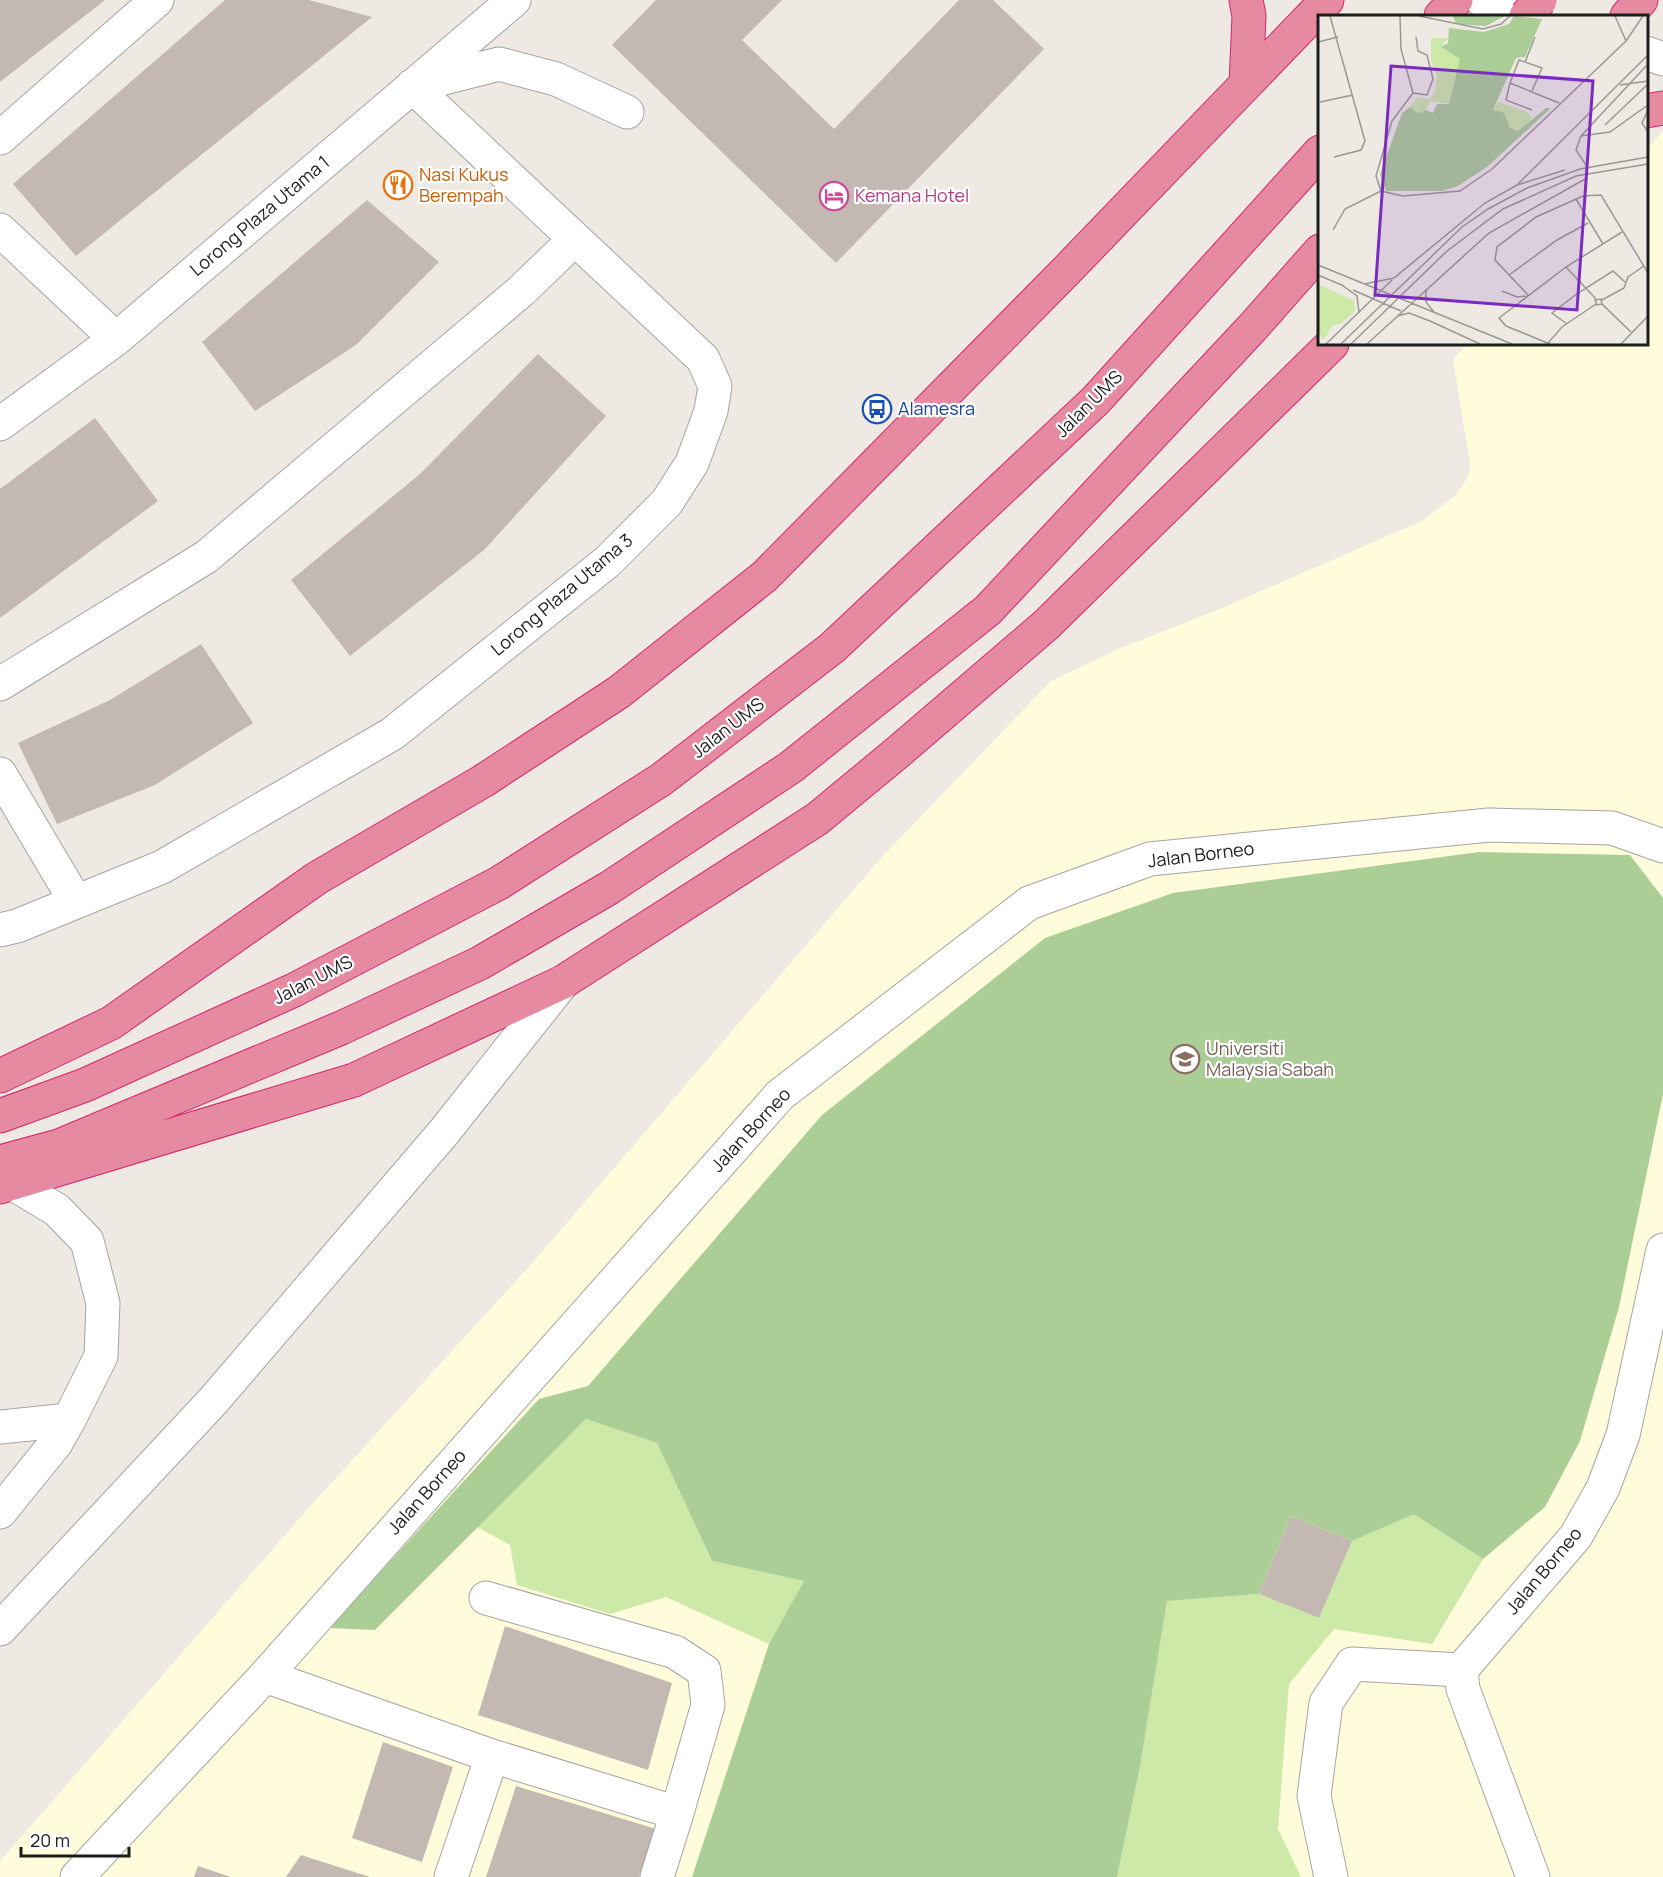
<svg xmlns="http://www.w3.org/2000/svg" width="1663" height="1877" viewBox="0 0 1663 1877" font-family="Manrope,sans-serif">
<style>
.education{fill:#fffcdb}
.grass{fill:#cde9a8}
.forest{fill:#abce97}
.building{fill:#c3b9b2}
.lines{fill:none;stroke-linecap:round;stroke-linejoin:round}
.minor-casing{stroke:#a4a4a4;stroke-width:35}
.highway-casing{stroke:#d8246f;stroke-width:35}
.minor{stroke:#fff;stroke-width:33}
.highway{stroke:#e68aa2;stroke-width:33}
.highway-bridge-casing{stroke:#d8246f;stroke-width:35;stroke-linecap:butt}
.highway-bridge{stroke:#e68aa2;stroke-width:33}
.labels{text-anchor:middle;stroke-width:4.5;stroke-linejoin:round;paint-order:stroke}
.food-label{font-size:18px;fill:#c56008;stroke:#fff;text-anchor:start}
.hotel-label{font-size:18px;fill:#b23c85;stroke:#fff;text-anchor:start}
.street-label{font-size:18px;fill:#1d1d1d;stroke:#fff}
.transit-label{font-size:18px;fill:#164399;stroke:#fff;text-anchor:start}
.education-label{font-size:18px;fill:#785e54;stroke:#fff;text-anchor:start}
.inset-road{fill:none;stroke:#9a9894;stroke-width:1.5}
.view{fill:#7b2cbf;fill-opacity:0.15;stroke:#7b2cbf;stroke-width:3}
.inset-edge{fill:none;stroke:#1d1d1d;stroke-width:3}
</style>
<rect width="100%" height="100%" fill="#eeeae3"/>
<path class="education" d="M1663,131V1877H0V1861L314,1502L534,1261L881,858L1051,681L1118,649L1215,611L1422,521L1455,496L1468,477L1470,464L1453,359L1468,344H1646L1647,149Z"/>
<path class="grass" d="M586,1419L657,1443L712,1561L805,1581L769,1644L666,1597L610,1614L517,1585L510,1545L477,1527Z
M1414,1513L1483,1559L1432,1644L1334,1629L1289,1684L1278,1829L1301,1877H1117L1140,1767L1167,1601L1259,1594L1319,1618L1352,1541Z"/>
<path class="forest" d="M1479,852L1630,855L1663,898V1094L1619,1307L1580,1441L1545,1507L1483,1559L1414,1514L1352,1541L1291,1516L1259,1594L1167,1601L1140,1767L1117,1877H692L769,1644L804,1581L712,1561L657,1443L586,1419L375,1630L329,1628L539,1399L588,1386L822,1115L1045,938L1173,893Z"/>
<path class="building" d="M0,0H105L0,82Z
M225,0H309L372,17L76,256L13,184Z
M656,0H782L742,40L834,129L959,0H993L1044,49L836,263L612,45Z
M367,200L439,262L356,345L255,411L202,342Z
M538,354L606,416L484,550L350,656L291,580L420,474Z
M95,418L158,501L0,618V489Z
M201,644L253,723L155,785L57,824L18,743L110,700Z
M1291,1516L1352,1541L1319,1618L1259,1594Z
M505,1626L672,1683L648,1770L478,1715Z
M383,1742L453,1767L422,1862L352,1838Z
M516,1786L656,1829L639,1877H486Z
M301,1855L370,1877H286Z
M198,1866L231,1877H194Z"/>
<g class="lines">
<g class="minor-casing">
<path id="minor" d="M1482,0L1534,16
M1646,53L1663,59
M420,84L499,64L556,79L627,112
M0,138L157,0
M0,230L116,339
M0,424L116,339L514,0
M0,684L206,557L521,291L574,240
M0,774L76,902
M0,930L17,926L162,867L392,734L607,562L667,502L692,463L711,411L715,386L703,359L412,86
M0,1427L69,1420
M0,1512L56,1443L69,1420L101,1356L103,1303L87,1241L57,1210L12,1183
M486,1598L675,1652L704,1671L708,1705L677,1813
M0,1629L213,1401L444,1132L563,982
M265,1676L492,1756L677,1813L657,1877
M77,1877L265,1676L780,1095L1029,903L1150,859L1489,825L1612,828L1663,846
M451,1877L492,1756
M1331,1877L1314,1796L1326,1703L1352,1664L1461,1670
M1533,1877L1463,1689L1461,1670L1576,1536L1603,1488L1623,1435L1663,1250"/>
</g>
<g class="highway-casing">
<path id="highway" d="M1441,16L1456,0
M1627,16L1641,0
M1246,84L1249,16L1246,0
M1646,111L1663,108
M0,1076L111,1023L317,878L483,781L619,692L765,576L1067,270L1327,0
M0,1116L85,1085L294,990L499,883L662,779L832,648L1096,400L1320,152
M0,1162L59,1146L341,1028L480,963L609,888L791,767L988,610L1252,328L1320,251
M0,1187L354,1080L563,982L817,819L898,752L1046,625L1332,344"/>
</g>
<use href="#minor" class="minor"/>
<use href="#highway" class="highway"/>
<g class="highway-bridge-casing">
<path id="highway-bridge" d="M1526,16L1540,0"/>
</g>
<use href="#highway-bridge" class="highway-bridge"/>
</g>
<defs>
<g id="restaurant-ring" transform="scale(1.5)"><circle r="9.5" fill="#fff" stroke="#e8710a" stroke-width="1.5"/><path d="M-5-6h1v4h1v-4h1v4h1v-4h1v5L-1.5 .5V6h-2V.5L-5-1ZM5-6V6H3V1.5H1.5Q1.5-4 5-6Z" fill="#e8710a"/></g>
<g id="hotel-ring" transform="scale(1.5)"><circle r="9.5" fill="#fff" stroke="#d1479c" stroke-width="1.5"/><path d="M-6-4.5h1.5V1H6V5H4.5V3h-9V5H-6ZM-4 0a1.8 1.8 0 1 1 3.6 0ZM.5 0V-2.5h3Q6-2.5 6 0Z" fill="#d1479c"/></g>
<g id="bus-ring" transform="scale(1.5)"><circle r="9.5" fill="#fff" stroke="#1a4fb4" stroke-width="1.5"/><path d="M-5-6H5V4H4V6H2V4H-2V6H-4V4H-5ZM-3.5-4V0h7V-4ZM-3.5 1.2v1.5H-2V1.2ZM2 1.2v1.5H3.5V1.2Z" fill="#1a4fb4"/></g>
<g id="university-ring" transform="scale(1.5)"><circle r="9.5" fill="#fff" stroke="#8d6e63" stroke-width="1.5"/><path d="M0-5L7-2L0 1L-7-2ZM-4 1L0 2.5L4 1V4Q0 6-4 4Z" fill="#8d6e63"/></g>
</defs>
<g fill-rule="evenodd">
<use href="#restaurant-ring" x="398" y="185"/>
<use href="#hotel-ring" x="834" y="196"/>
<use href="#bus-ring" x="877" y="409"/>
<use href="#university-ring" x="1185" y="1059"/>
</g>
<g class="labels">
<g class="food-label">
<text x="419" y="181">Nasi Kukus<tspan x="419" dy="21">Berempah</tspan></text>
</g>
<g class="hotel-label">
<text x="855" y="202">Kemana Hotel</text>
</g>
<g class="street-label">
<text transform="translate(260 216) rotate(-40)" y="6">Lorong Plaza Utama 1</text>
<text transform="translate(1089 404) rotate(-45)" y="6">Jalan UMS</text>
<text transform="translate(562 595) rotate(-40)" y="6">Lorong Plaza Utama 3</text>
<text transform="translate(728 728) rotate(-38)" y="6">Jalan UMS</text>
<text transform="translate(1201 855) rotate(-7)" y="6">Jalan Borneo</text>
<text transform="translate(313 980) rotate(-27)" y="6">Jalan UMS</text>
<text transform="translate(751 1130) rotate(-47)" y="6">Jalan Borneo</text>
<text transform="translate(427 1492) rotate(-48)" y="6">Jalan Borneo</text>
<text transform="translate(1544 1571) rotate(-50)" y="6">Jalan Borneo</text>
</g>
<g class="transit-label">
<text x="898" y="415">Alamesra</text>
</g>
<g class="education-label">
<text x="1206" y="1055">Universiti<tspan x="1206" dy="21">Malaysia Sabah</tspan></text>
</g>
</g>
<g transform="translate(1318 15)">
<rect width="330" height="330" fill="#eeeae3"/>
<path d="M113,23H130L123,32L143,44L131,89L112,86L108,95L100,98L92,92L99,82L111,84L117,78L119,61L113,45ZM180,87L210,97L214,104L200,116L192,113L175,95ZM0,269L36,286L37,296L24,308L14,311L6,325L0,319Z" fill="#cde9a8"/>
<path d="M135,1H187L168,11L138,9ZM196,1L224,4L207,42L198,43L175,95L186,98L192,113L200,116L228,93H233L169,152L140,171L124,176H68L62,159L84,98L92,92L100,98L108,95L115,98L119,89H131L142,44L123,32L130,28L131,13L166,17L191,9Z" fill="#abce97"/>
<path class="inset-road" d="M12,1L47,126L43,135L16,142M82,1L83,34L95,78L74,106L58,161L63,176L85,181L142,176L174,154L308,26L325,1M101,1L165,14L183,9L192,1M297,1L308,26M0,27L20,22M207,47L217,22M192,68L188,85L214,95M302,70L330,66M214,76L224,53L201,45L192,68L241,88M95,78L109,80L115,64L109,40L100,36L98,22M2,87L35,80M330,95L324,108L330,117M287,110L330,69M263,121L292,117L330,90M268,150L258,135L263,121L330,49M200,169L330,40M258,184L285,229M15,215L27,194L63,176M0,250L194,329M248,252L278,284M0,260L26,271M191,260L239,225L270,208M46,269L76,263L167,188L199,170L247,155M25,271L39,281L41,298M108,274V287L116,297M35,275L83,296M184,276L199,282L208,281M210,280L177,245L179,232L218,202L265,181L283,180L330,258M284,285L306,273L310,262L326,251M284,289L279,290L277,285L283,284L284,289L313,317M79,301L91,298L112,306M112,306L162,329M249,309L234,298L260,278L295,256L307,267M230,328L244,312L278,289M8,329L74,265M23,329L144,212L170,194L209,173L262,154L330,142M33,329L129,236L185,194L258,161L330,149M49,329L171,218L269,163M232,329L188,311L181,303L248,252L304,217M303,329L330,301"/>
<path class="view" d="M73,51L275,66L259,295L57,280Z"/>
<rect width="330" height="330" class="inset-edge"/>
</g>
<path d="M21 1847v9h108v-9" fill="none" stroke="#1d1d1d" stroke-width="3"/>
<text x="30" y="1847" font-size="18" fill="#1d1d1d" stroke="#ffffff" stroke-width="4.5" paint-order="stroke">20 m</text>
</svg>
